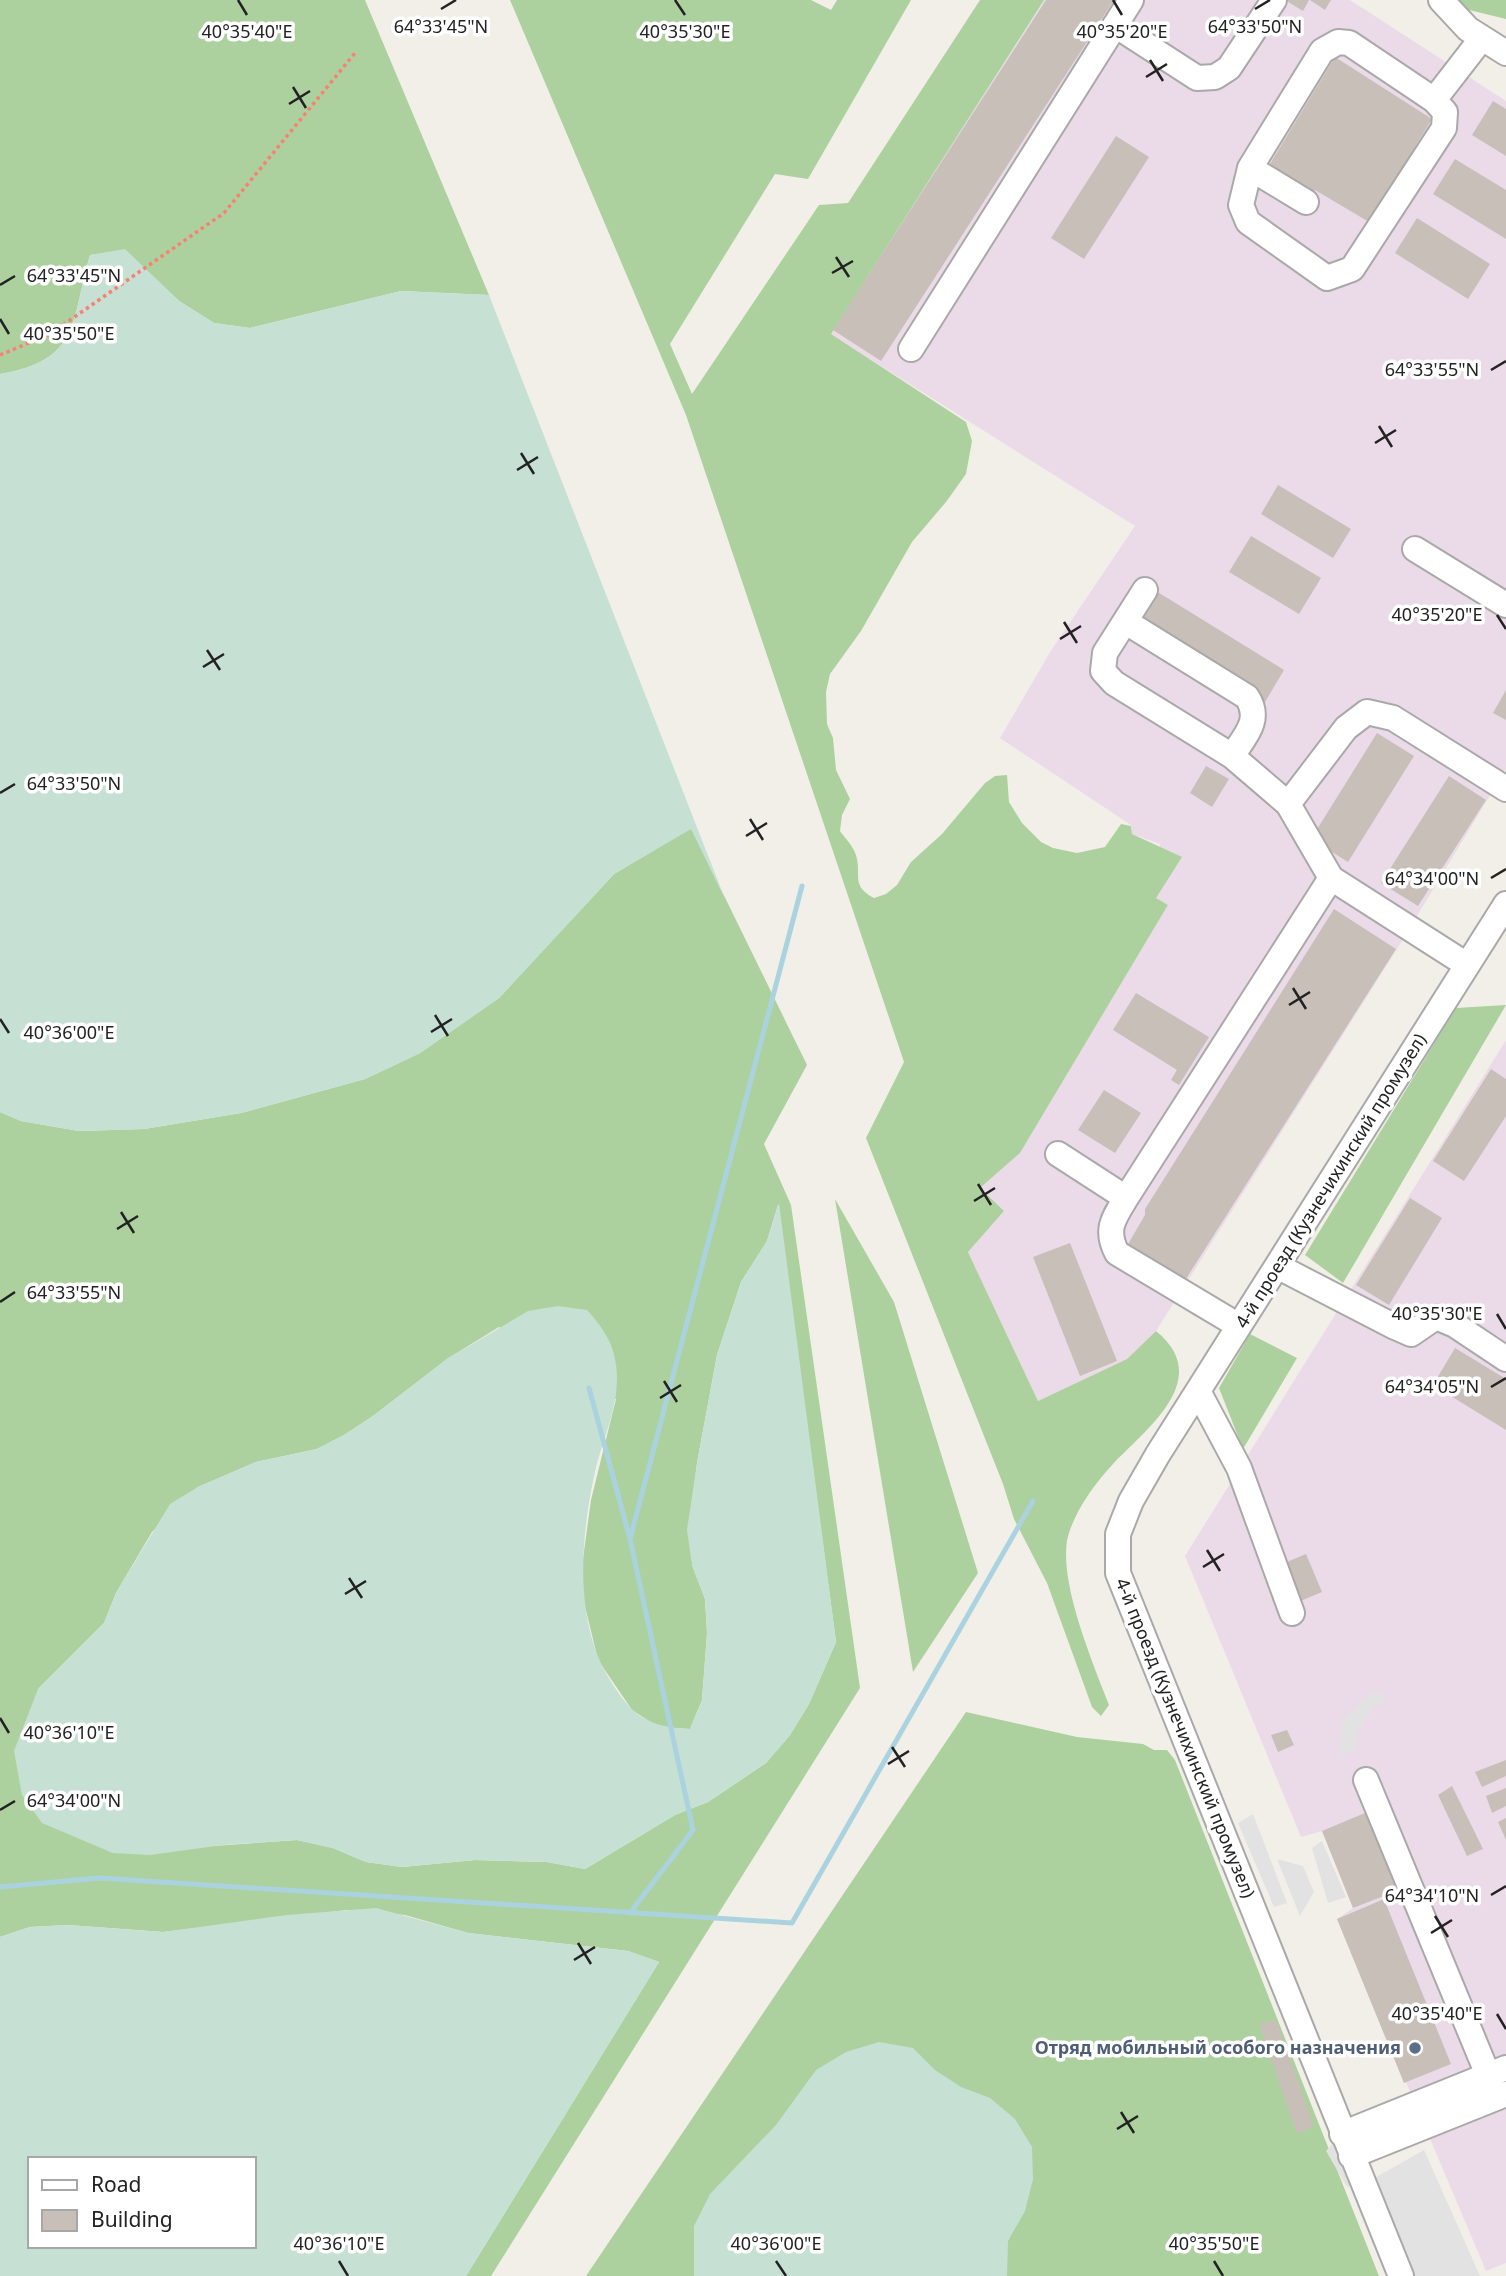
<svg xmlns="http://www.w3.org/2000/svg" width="1506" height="2276" viewBox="0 0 1506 2276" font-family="'Noto Sans',sans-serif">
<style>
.industrial{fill:#ebdbe8}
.forest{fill:#add19e;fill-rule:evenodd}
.wetland{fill:#c6e0d4;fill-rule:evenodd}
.parking{fill:#e2e2e2}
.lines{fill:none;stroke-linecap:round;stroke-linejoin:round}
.stream{stroke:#aad3df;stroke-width:5}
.building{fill:#c7bfb8}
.minor-casing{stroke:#a9a9a9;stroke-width:28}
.path{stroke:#fa8072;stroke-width:3.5;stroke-dasharray:3.5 3.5;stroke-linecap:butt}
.minor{stroke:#fff;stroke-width:24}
.ticks{fill:none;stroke:#222;stroke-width:2.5}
.service-dot{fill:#5c6f8a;stroke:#fff;stroke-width:2.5}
.labels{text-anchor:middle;stroke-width:7;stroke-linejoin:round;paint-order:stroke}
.street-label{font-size:18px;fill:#222;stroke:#fff}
.service-label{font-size:18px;font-weight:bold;fill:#4e5e75;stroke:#fff;text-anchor:end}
.ticks-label{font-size:18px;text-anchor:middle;fill:#222;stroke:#fff;stroke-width:7;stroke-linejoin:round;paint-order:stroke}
</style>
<rect width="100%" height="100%" fill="#f2efe9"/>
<path class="industrial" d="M1044,0H1350L1506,101V769L1397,949L1156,1331L1127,1359L1038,1401L968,1252L1004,1211L979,1189L1020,1153L1168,905L1156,898L1160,844L1132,834L1131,825L1000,738L1052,649L1135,526L830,334Z
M1506,1040V2263L1486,2271L1337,1919L1353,1908L1322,1831L1301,1837L1185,1556Z"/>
<path class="forest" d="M0,0H365L489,295L401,291L250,328L214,323L179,301L125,250L90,255C71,320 81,361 0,374Z
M510,0H811L831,10L837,0H911L808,179L775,174L670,344L692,394L819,205L848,203L980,0H1044L831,334L966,422L972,441L966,474L946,502L912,542L861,631L830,674L826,692L827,724L833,738L836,770L850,799L842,815L840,831C845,838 853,846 856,855C862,875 850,885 874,898L886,894L897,885L911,862L942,834L985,783L995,776L1007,775L1009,802L1022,823L1041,842L1053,848L1077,853L1105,847L1121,824L1131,826L1132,834L1182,857L1156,898L1168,905L1020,1153L980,1188L1004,1211L968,1252L1038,1401L1127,1359L1156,1331C1215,1379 1146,1429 1113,1464C1094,1484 1072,1515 1067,1541C1060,1586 1093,1663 1109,1705L1101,1716L1092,1707L1047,1583L1014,1519L1003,1484L866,1138L904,1062L686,415Z
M1454,0H1506V19L1465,9Z
M691,828L807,1065L764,1144L791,1205L860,1688L491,2276H466L659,1962L628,1951L468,1933L405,1915L347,1910L163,1932L68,1925L30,1927L0,1937V1112L21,1121L79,1131L144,1129L241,1113L365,1079L420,1053L499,998L614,874ZM778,1205L836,1642L809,1704L790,1735L766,1763L708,1802L675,1815L585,1869L547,1862L475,1860L402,1867L366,1862L333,1848L297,1840L113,1853L81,1837L38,1689L104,1623L116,1593L152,1532L198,1487L256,1462L317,1449L344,1435L373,1416L447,1359L499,1327L616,1399L591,1500L582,1566L583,1598L598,1660L632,1710L658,1727L690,1729L702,1700L707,1633L705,1599L692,1565L693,1496L697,1463L717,1355L741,1282L767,1241Z
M1506,1005L1343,1283L1305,1255L1456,1008Z
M835,1199L894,1302L978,1573L913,1672Z
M1250,1334L1297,1358L1243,1449L1219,1388Z
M966,1712L1077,1737L1143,1744L1154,1750H1167L1175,1760L1379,2276H586Z"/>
<path class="wetland" d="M125,249L179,301L214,323L250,328L401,291L489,295L725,899L691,829L614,874L499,998L420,1053L365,1079L241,1113L144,1129L79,1131L21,1121L0,1112V374C81,361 71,320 90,255Z
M779,1203L836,1642L809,1704L790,1735L766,1763L708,1802L675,1815L585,1869L547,1862L475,1860L402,1867L366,1862L333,1848L297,1840L223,1845L150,1855L113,1853L42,1823L22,1795L14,1751L38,1689L104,1623L116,1593L170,1504L198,1487L256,1462L317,1449L344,1435L373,1416L447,1359L528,1311L558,1306L587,1310C602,1327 613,1341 616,1365C621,1399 606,1431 597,1463C581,1530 572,1619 610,1680C632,1716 647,1727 690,1729L702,1700L707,1633L705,1599L692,1565L687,1530L697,1463L717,1355L741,1282L767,1241Z
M376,1908L468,1933L628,1951L659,1962L466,2276H0V1937L30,1927L68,1925L163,1932L287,1915ZM30,2159H254V2246H30Z
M879,2042L913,2048L935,2070L961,2087L990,2098L1015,2119L1032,2147L1033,2179L1025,2211L1008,2241L1007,2276H694V2226L710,2194L776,2125L816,2070L846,2052Z"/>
<path class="parking" d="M1381,1693L1385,1701L1376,1705L1359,1729L1355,1750L1338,1755L1343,1720L1370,1694Z
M1253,1814L1287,1903L1274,1907L1238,1823Z
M1322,1841L1346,1897L1328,1903L1312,1848Z
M1277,1859L1303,1866L1314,1892L1300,1916Z
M1335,2141L1358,2184L1347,2187L1326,2151Z
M1424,2150L1480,2276H1410L1371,2180Z"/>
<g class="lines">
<path class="stream" d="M589,1388L630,1539L693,1830L630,1913
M630,1539L802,886
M0,1887L99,1878L792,1923L1033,1501"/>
</g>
<path class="building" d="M1046,0H1114L881,361L833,330Z
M1285,0H1309L1303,11Z
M1310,0H1331L1325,10Z
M1335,57L1432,119L1369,222L1315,190L1312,194L1268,167Z
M1493,101L1506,109V156L1472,135Z
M1116,136L1149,157L1084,259L1051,238Z
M1455,159L1506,190V239L1433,194Z
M1417,218L1490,264L1468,299L1395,253Z
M1278,485L1351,529L1333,558L1261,514Z
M1251,536L1321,578L1299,614L1229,572Z
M1156,591L1284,670L1265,702L1136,623Z
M1506,690V720L1493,713Z
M1377,733L1414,756L1348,862L1311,839Z
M1206,766L1229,779L1212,807L1190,793Z
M1449,776L1486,800L1418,906L1381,883Z
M1334,909L1396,949L1184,1282L1127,1246L1145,1215V1209Z
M1136,993L1209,1037L1179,1085L1171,1080L1177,1070L1113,1030Z
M1491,1069L1506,1079V1116L1464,1181L1433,1161Z
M1104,1090L1141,1113L1115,1153L1078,1130Z
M1410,1198L1442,1218L1389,1305L1356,1285Z
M1070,1243L1117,1361L1080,1376L1033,1257Z
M1455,1348L1506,1379V1430L1433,1385Z
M1306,1554L1322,1592L1298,1602L1282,1564Z
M1287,1730L1294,1745L1278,1752L1271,1735Z
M1506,1760V1776L1482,1787L1475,1772Z
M1452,1786L1483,1849L1467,1856L1438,1795Z
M1506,1788V1806L1492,1813L1486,1796Z
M1372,1810L1404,1888L1353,1908L1322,1831Z
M1506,1818V1840L1498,1822Z
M1384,1899L1451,2064L1404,2083L1337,1919Z
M1276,2020L1314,2126L1297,2134L1259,2024Z"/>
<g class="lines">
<g class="minor-casing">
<path id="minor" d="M1441,0L1468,29L1506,53
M1115,25L1197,78L1215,77L1229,68L1274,0
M1250,168L1241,205L1248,222L1327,278L1352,269L1444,128L1445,112L1434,100
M1306,202L1250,168L1322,51L1338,42L1349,43L1434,100L1482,38
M911,349L1131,0
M1415,549L1506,605
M1145,590L1105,653L1103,671L1114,683L1232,756L1288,804
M1126,622L1247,697C1262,720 1245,736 1232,756
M1331,878L1288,804L1346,728L1367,712L1393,718L1506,789
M1058,1154L1126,1198
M1277,1266L1395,1327L1411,1334L1436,1317L1455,1325L1506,1359
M1239,1326L1117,1253C1105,1230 1113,1219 1126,1198L1331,878L1467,965
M1198,1391L1239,1468L1292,1613
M1366,1780L1488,2075
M1342,2134L1506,2068
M1351,2156L1506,2094
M1401,2276L1118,1573V1534L1131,1501L1158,1454L1506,904"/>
</g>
<path class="path" d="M0,355L50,334L224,213L355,53"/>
<use href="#minor" class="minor"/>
</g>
<path class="ticks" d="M238,0L247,15M675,0L685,15M1113,0L1122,15M441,9L456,0M1255,9L1270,0M1150,60L1163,81M1146,77L1167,64M293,87L306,108M289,104L310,91M836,257L849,277M832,273L853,261M0,285L15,276M0,319L9,334M1491,370L1506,361M1379,426L1392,447M1375,443L1396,430M521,453L534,474M517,470L538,457M1497,615L1506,629M1064,622L1077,643M1060,639L1081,626M207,650L220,670M203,667L224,654M0,793L15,784M750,819L763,840M746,836L767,823M1491,878L1506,869M1293,988L1306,1009M1289,1005L1310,992M435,1015L448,1036M0,1019L9,1033M431,1032L452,1019M978,1184L991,1205M974,1201L995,1188M121,1212L134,1233M117,1229L138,1216M0,1302L15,1292M1497,1314L1506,1329M664,1381L677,1402M1491,1387L1506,1378M660,1398L681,1385M1207,1550L1220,1571M1203,1567L1224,1554M349,1578L362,1598M345,1594L366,1581M0,1718L9,1733M892,1747L905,1767M888,1764L909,1751M0,1810L15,1801M1491,1895L1506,1886M1435,1916L1448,1937M1431,1933L1452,1920M578,1943L591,1964M574,1960L595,1947M1497,2014L1506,2029M1121,2112L1134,2133M1117,2129L1138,2116M339,2261L348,2276M776,2261L786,2276M1214,2261L1223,2276"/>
<circle class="service-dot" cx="1415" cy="2048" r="7"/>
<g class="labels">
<g class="street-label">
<text transform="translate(1331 1181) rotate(-58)" y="6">4-й проезд (Кузнечихинский промузел)</text>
<text transform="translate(1185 1738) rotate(68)" y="6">4-й проезд (Кузнечихинский промузел)</text>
</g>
<g class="service-label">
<text x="1401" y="2054">Отряд мобильный особого назначения</text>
</g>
</g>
<g class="ticks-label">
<text x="441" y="33">64°33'45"N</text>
<text x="1255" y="33">64°33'50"N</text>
<text x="247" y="38">40°35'40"E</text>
<text x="685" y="38">40°35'30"E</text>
<text x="1122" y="38">40°35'20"E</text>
<text x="74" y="282">64°33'45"N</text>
<text x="69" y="340">40°35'50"E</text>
<text x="1432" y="376">64°33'55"N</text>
<text x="1437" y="621">40°35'20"E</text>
<text x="74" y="790">64°33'50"N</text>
<text x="1432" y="885">64°34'00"N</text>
<text x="69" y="1039">40°36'00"E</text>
<text x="74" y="1299">64°33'55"N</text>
<text x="1437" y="1320">40°35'30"E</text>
<text x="1432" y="1393">64°34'05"N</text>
<text x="69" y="1739">40°36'10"E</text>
<text x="74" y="1807">64°34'00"N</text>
<text x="1432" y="1902">64°34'10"N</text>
<text x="1437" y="2020">40°35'40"E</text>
<text x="339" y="2250">40°36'10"E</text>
<text x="776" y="2250">40°36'00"E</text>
<text x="1214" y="2250">40°35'50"E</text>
</g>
<rect x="28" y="2157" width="228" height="91" fill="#ffffff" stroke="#a7a7a7" stroke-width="2"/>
<rect x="42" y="2180" width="35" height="10" fill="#ffffff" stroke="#a7a7a7" stroke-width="2"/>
<text x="91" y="2192" font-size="21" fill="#222222">Road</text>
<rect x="42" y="2210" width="35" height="21" fill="#c7bfb8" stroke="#a7a7a7" stroke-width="2"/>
<text x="91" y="2227" font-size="21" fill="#222222">Building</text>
</svg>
